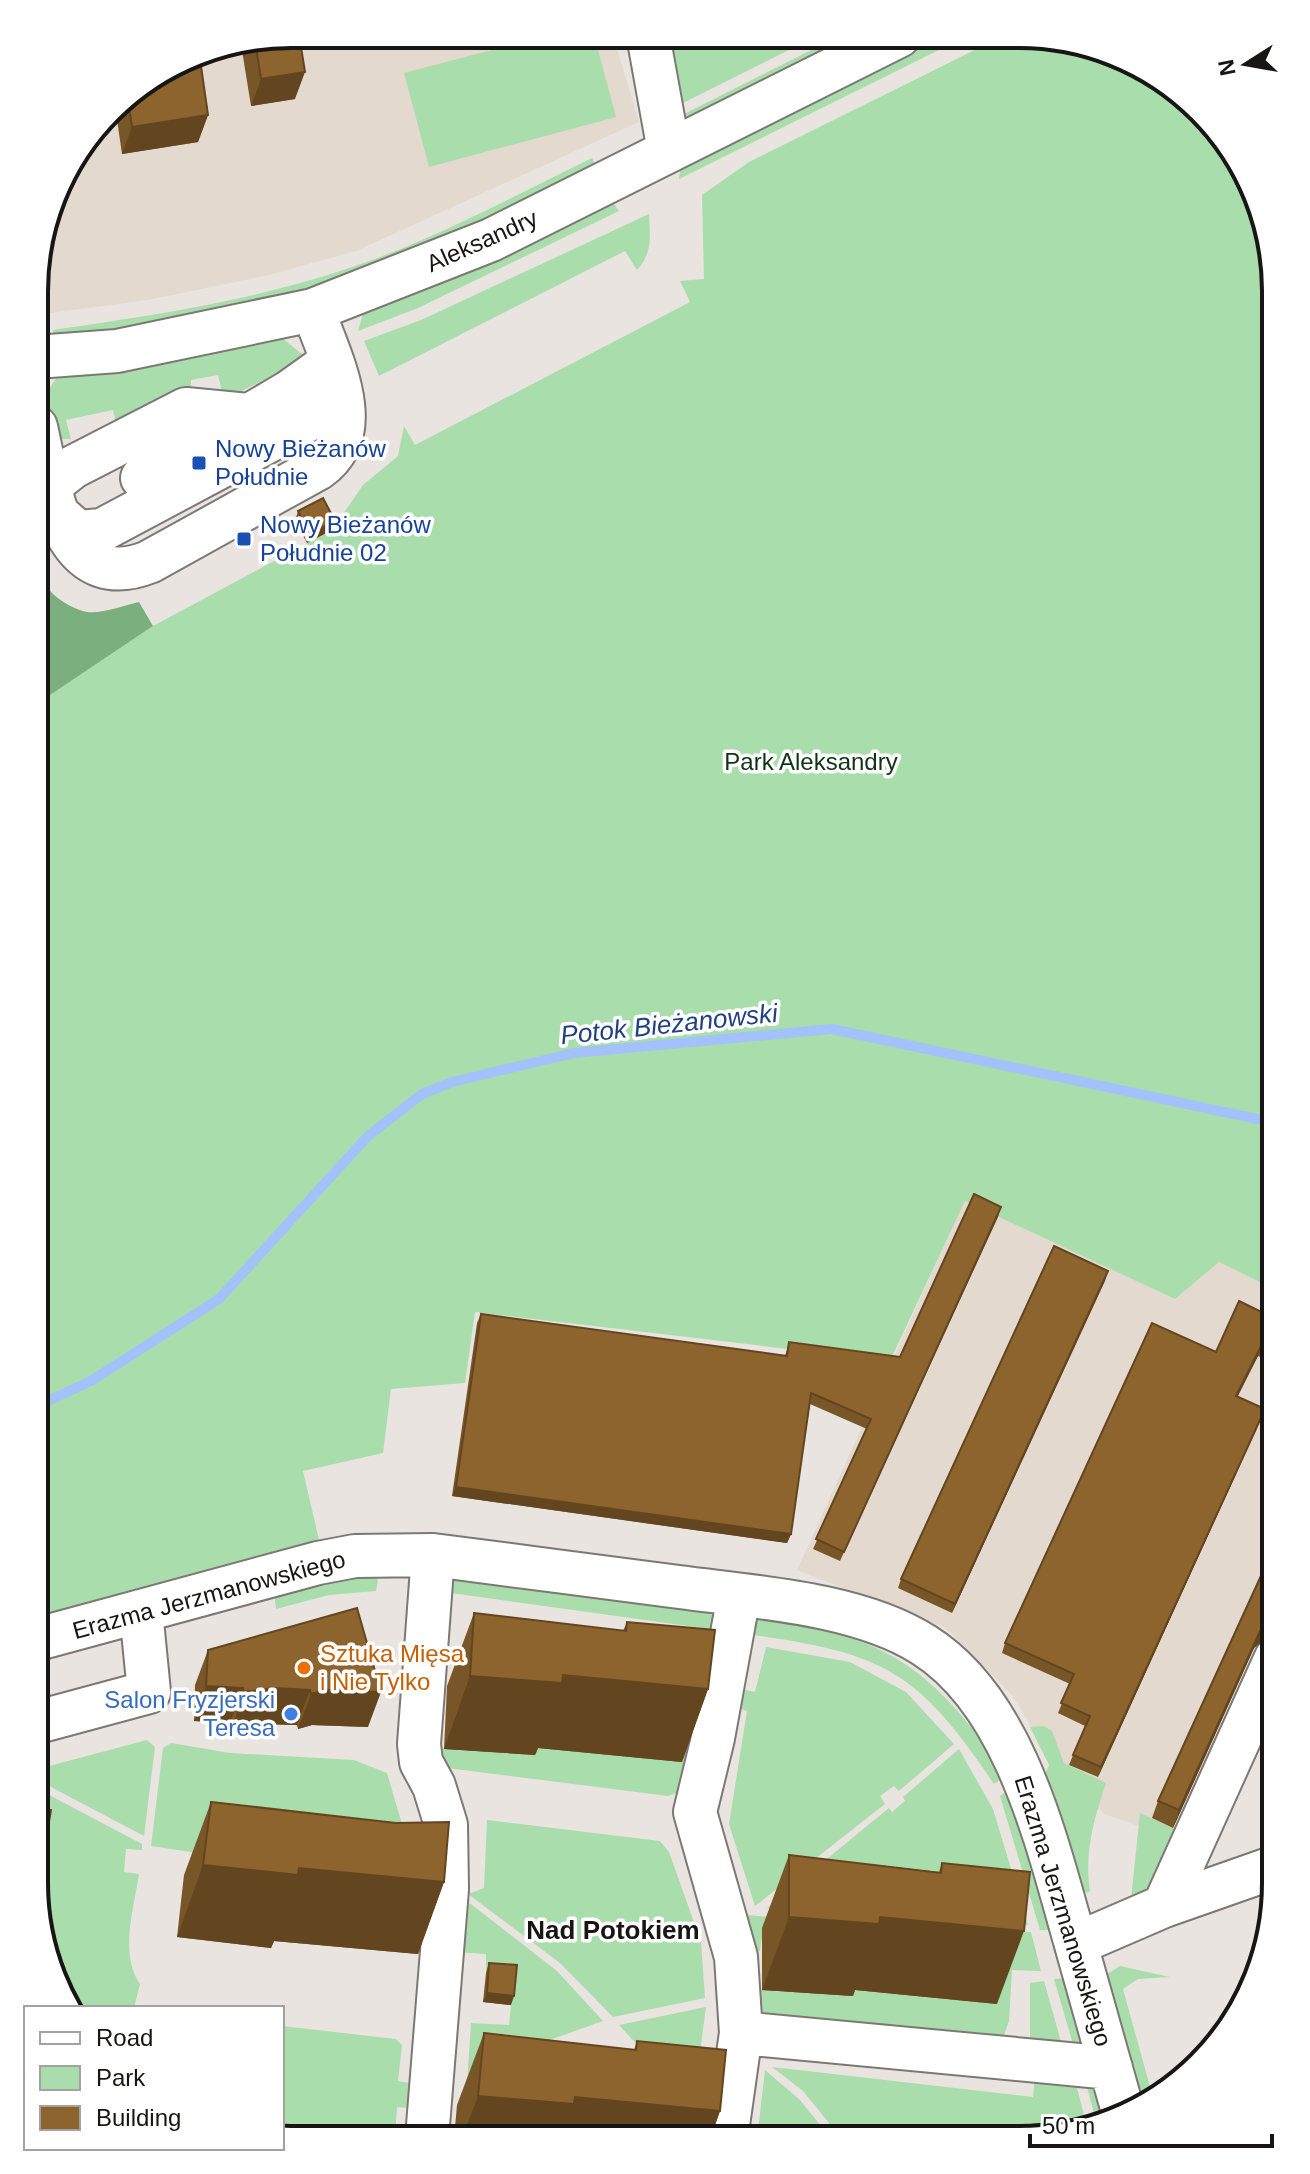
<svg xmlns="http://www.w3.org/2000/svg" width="1310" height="2174" viewBox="0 0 1310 2174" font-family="Helvetica,sans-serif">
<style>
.built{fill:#e3d9ce}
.green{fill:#aaddac}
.forest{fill:#7caf7e}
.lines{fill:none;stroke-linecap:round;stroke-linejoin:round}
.stream{stroke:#a3c1fb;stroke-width:10}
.minor-casing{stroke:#7c7874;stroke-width:46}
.minor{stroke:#fff;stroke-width:42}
.wall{fill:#795627}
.shaded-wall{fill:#634620}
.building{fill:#8d642d;stroke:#634620;stroke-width:2}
.transit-dot{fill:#1a4fb4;stroke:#fff;stroke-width:3}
.food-dot{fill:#e8710a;stroke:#fff;stroke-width:3}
.shop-dot{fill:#3f7fe0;stroke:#fff;stroke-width:3}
.labels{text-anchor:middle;stroke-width:7;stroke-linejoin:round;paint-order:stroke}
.street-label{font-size:24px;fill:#171614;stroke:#fff}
.transit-label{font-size:24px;fill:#164399;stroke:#fff;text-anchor:start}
.park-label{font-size:24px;fill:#0e3413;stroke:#fff}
.food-label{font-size:24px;fill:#c56008;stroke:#fff;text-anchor:start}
.shop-label{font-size:24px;fill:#366cbe;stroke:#fff;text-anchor:end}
.water-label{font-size:26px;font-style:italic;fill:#204083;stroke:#fff}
.neighbourhood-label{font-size:26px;font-weight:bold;fill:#171614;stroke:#fff}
.rim{fill:none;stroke:#171614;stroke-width:4}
</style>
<rect width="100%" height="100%" fill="#e9e4df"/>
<path class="built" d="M291,34L613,35L639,122L356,251L265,276L148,300L43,314L36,258L61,177L121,98L193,53Z
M965,1200L1175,1299L1219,1262L1276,1290V1622L1177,1839L1104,1814L1049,1756L1012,1695L946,1628L797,1570Z"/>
<path class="green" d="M549,35H594L616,117L429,167L404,73Z
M671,35L817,36L683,103Z
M839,36H866L689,120L682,115Z
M937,36H967L679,179L681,163Z
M1003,36H1053L1176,87L1257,193L1276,291V1290L1219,1262L1175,1299L965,1201L890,1361L475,1312L465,1383L391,1389L383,1453L303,1471L319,1540L34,1621L36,699L50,695L153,626L332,530L363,485L398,456L404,426L415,445L690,302L680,281L704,279L702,195L749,162Z
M592,158L598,170L355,279L236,311L54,340L53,330C154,315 258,300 355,266C437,238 514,196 592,158Z
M612,201L619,211L418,308L358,331L363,314Z
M649,214C650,237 653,252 637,270L625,251L379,376L364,341L421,320Z
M281,337L307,358L224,400L218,375L191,380V387L117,428L113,410L66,420L71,439H51C45,413 40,398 58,376Z
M373,1575L378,1580L376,1591L329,1595L276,1609L274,1593Z
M450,1580L720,1614L724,1631L444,1592Z
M750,1620C770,1618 792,1625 811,1628C909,1646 953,1697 1006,1776L994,1784C916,1668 882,1653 746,1634Z
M766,1647L850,1662L906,1692L954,1744L899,1791L894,1786L880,1796L885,1804L755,1906L729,1824L747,1711L728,1704L732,1687L755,1692Z
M1044,1726L1052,1731L1064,1763L1106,1783C1094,1819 1084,1853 1090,1891L1087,1893L1073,1880L1043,1779L1049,1765L1030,1727Z
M147,1740L155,1747L144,1836L34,1778V1770Z
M693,1742L682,1791L668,1796L439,1767V1748L466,1751Z
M171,1743L230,1753L354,1760L387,1773L417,1875L245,1860L151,1846L163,1748Z
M959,1749L993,1809L1028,1925L767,1908L889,1808L892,1812L905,1801L903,1797Z
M34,1787L142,1844V1850L126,1849L124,1872L139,1874C134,1908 119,1954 140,1984L134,2008H74L53,1981L34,1883Z
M1011,1788L1053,1930H1040L1000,1796Z
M1140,1813L1181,1832L1153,1895L1131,1899Z
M487,1820L660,1841L669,1852L701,1942L705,1998L613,2017L560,1963L468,1894L484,1888Z
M459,1902L471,1904L557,1971L603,2021L513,2053L467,2084L471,2023L509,2025L511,2005L486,1973V1954L455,1952Z
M735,1914L815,1921L763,1928L760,1951L746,1948Z
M958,1925L1031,1932L1041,1971L1012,1970L1009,2021L1003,2038L754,2016L746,1988L782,1992L853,1990L997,2004Z
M1120,1966L1170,1977L1138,1979L1123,1989L1152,2094L1139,2103L1104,1976Z
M1067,1978L1086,2046L1075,2051L1054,1979Z
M1044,1981L1065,2056L1034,2045L1030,2037V1983Z
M706,2007L693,2105L619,2025Z
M282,2026L396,2039L402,2045L398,2081L421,2085V2109L397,2107L395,2138H282Z
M772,2067L1033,2097L1035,2075L1075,2080L1087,2127L1020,2140L842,2139L803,2091Z
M765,2070L799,2099L832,2139H757Z
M1086,2083L1101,2094L1109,2122L1097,2125Z"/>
<path class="forest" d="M36,566C41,588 64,607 87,612C102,614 125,605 139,602L153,626L50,695L36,699Z"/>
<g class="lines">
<path class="stream" d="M35,1407L91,1381L219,1299L368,1136L422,1094L452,1082L574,1053L832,1029L1276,1123"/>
<g class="minor-casing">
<path id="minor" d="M648,35L669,151
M36,357L117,351L313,310L491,240L899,36
M36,427C49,484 61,597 149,562L319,468C370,431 329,356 313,310
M142,478L289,392L331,362
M49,486L73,467L186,409L248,415
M56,513L78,532L102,530L310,419L327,396L331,365
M34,1640L318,1563L355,1556L433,1555C515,1566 597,1576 679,1587C754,1597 858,1603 924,1645C1016,1703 1047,1844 1075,1941C1091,1999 1108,2057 1124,2115
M34,1723L149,1692L141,1611
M1164,1906L1276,1658
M1076,1944L1164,1906L1275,1867
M741,2033L1111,2068
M427,2138L447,1889L446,1825L434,1786L421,1762L419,1744L433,1555
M726,2139L741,2033L736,1957L695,1812L713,1738L739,1595"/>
</g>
<use href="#minor" class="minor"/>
</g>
<path class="wall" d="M291,34L295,99L251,106L241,44Z
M193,53L208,115L198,142L122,154L115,106L121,98Z
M298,511L332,530L307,543L295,521Z
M1001,1207L840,1561L813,1549L867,1429L810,1404L791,1534L787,1543L452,1496L477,1323L481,1314L785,1356L789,1342L900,1357Z
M1108,1271L952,1613L898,1588L901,1579Z
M1276,1319V1364L1258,1356L1237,1396L1261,1419L1098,1777L1069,1765L1085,1726L1058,1713L1070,1684L1002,1653L1005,1643L1216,1352Z
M1276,1543V1622L1274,1621L1267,1637L1254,1648L1173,1828L1152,1818L1158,1801Z
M357,1608L368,1727L312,1725L298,1729L297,1725L262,1724L232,1727L230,1723L194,1721L195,1685L208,1650Z
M474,1613L623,1631L627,1622L708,1689L682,1762L538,1748L535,1755L444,1749L447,1686Z
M211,1802L444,1882L418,1954L274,1941L271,1948L177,1937L184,1875Z
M34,1808L42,1862L34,1884Z
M789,1855L939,1872L942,1863L997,2004L855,1990L853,1996L762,1990V1928Z
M489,1963L511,2005L483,2002L486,1973Z
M484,2033L634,2050L637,2041L720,2111L710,2139L454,2138L457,2105Z"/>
<path class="shaded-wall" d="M305,72L295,99L251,106L261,79Z
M208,115L198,142L122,154L132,127Z
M335,521L332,530L307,543L310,534Z
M1001,1207L998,1217L840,1561L844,1552Z
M1108,1271L1105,1281L952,1613L955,1604Z
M1261,1346L1258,1356L1233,1406L1236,1396Z
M1265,1409L1261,1419L1098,1777L1101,1767Z
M456,1487L791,1534L787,1543L452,1496Z
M1276,1614L1274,1621L1267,1637L1254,1648L1173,1828L1179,1810L1260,1631Z
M563,1675L708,1689L682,1762L538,1748L535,1755L444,1749L470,1676Z
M206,1686L243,1688L230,1723L194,1721Z
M274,1688L310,1690L297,1725L262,1724L232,1727L244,1692Z
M324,1690L381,1692L368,1727L312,1725L298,1729L311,1694Z
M203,1865L299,1868L444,1882L418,1954L274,1941L271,1948L177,1937Z
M789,1917H880L1024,1931L997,2004L855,1990L853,1996L762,1990Z
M487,1993L514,1996L511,2005L483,2002Z
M478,2096L575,2097L720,2111L710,2139L462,2138Z"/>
<path class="building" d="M291,34H299L305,72L261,79L255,41Z
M199,52L208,115L132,127L127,94L193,53Z
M323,498L335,521L310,534L298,511Z
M974,1194L1001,1207L844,1552L816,1539L871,1419L811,1393L791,1534L456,1487L481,1314L787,1356L789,1342L900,1357Z
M1054,1246L1108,1271L955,1604L901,1579Z
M1239,1301L1276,1319V1352L1261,1346L1236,1396L1265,1409L1101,1767L1073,1755L1090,1716L1061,1703L1074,1674L1005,1643L1152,1323L1216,1352Z
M1276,1543V1614L1273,1619L1260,1631L1179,1810L1158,1801Z
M357,1608L381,1692L324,1690L311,1694L310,1690L274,1688L244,1692L243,1688L206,1686L208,1650Z
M474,1613L626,1631L627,1622L715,1630L708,1689L563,1675L562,1683L470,1676Z
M211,1802L396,1823L449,1822L444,1882L299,1868L298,1875L203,1865Z
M34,1808L51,1810L42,1862L36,1861L34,1877Z
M789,1855L941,1873L942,1863L1030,1872L1024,1931L880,1917L879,1924L789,1917Z
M489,1963L517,1965L514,1996L487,1993Z
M484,2033L636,2050L637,2041L726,2050L720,2111L575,2097L574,2104L478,2096Z"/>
<g class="transit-dot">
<rect x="191" y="455" width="16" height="16" rx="4"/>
<rect x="236" y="531" width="16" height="16" rx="4"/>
</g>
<circle class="food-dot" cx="304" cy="1668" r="8"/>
<circle class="shop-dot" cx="291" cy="1714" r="8"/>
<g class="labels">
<g class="street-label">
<text transform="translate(482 241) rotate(-24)" y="8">Aleksandry</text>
<text transform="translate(209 1595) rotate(-15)" y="8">Erazma Jerzmanowskiego</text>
<text transform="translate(1063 1911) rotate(73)" y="8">Erazma Jerzmanowskiego</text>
</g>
<g class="transit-label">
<text x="215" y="457">Nowy Bieżanów<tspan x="215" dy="28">Południe</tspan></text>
<text x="260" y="533">Nowy Bieżanów<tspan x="260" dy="28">Południe 02</tspan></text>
</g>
<g class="park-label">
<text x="811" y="770">Park Aleksandry</text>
</g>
<g class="food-label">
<text x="320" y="1662">Sztuka Mięsa<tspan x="320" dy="28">i Nie Tylko</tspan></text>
</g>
<g class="shop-label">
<text x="275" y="1708">Salon Fryzjerski<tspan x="275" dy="28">Teresa</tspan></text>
</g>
<g class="water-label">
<text transform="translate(669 1024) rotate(-6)" y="9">Potok Bieżanowski</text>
</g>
<g class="neighbourhood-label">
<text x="613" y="1939">Nad Potokiem</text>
</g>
</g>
<path d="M0 0H1310V2174H0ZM291 48H1019A243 243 0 0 1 1262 291V1883A243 243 0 0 1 1019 2126H291A243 243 0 0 1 48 1883V291A243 243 0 0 1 291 48Z" fill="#fff" fill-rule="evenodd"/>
<path class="rim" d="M291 48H1019A243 243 0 0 1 1262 291V1883A243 243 0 0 1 1019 2126H291A243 243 0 0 1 48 1883V291A243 243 0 0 1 291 48Z"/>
<rect x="24" y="2006" width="260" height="144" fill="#ffffff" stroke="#a2a2a1" stroke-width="2"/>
<rect x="40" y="2032" width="40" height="12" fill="#ffffff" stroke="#a2a2a1" stroke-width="2"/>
<text x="96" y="2046" font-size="24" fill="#171614">Road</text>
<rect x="40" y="2066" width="40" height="24" fill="#aaddac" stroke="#a2a2a1" stroke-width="2"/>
<text x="96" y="2086" font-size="24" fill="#171614">Park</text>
<rect x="40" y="2106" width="40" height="24" fill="#8d642d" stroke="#a2a2a1" stroke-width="2"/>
<text x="96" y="2126" font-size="24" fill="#171614">Building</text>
<g transform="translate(1246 64) rotate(259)" stroke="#ffffff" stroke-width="6" paint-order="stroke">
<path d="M0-6L14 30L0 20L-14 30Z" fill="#171614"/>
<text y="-12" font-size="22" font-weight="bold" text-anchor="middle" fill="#171614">N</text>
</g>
<path d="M1030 2134v12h242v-12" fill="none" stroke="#171614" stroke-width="4"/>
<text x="1042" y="2134" font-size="24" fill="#171614" stroke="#ffffff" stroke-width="6" paint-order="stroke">50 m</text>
</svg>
